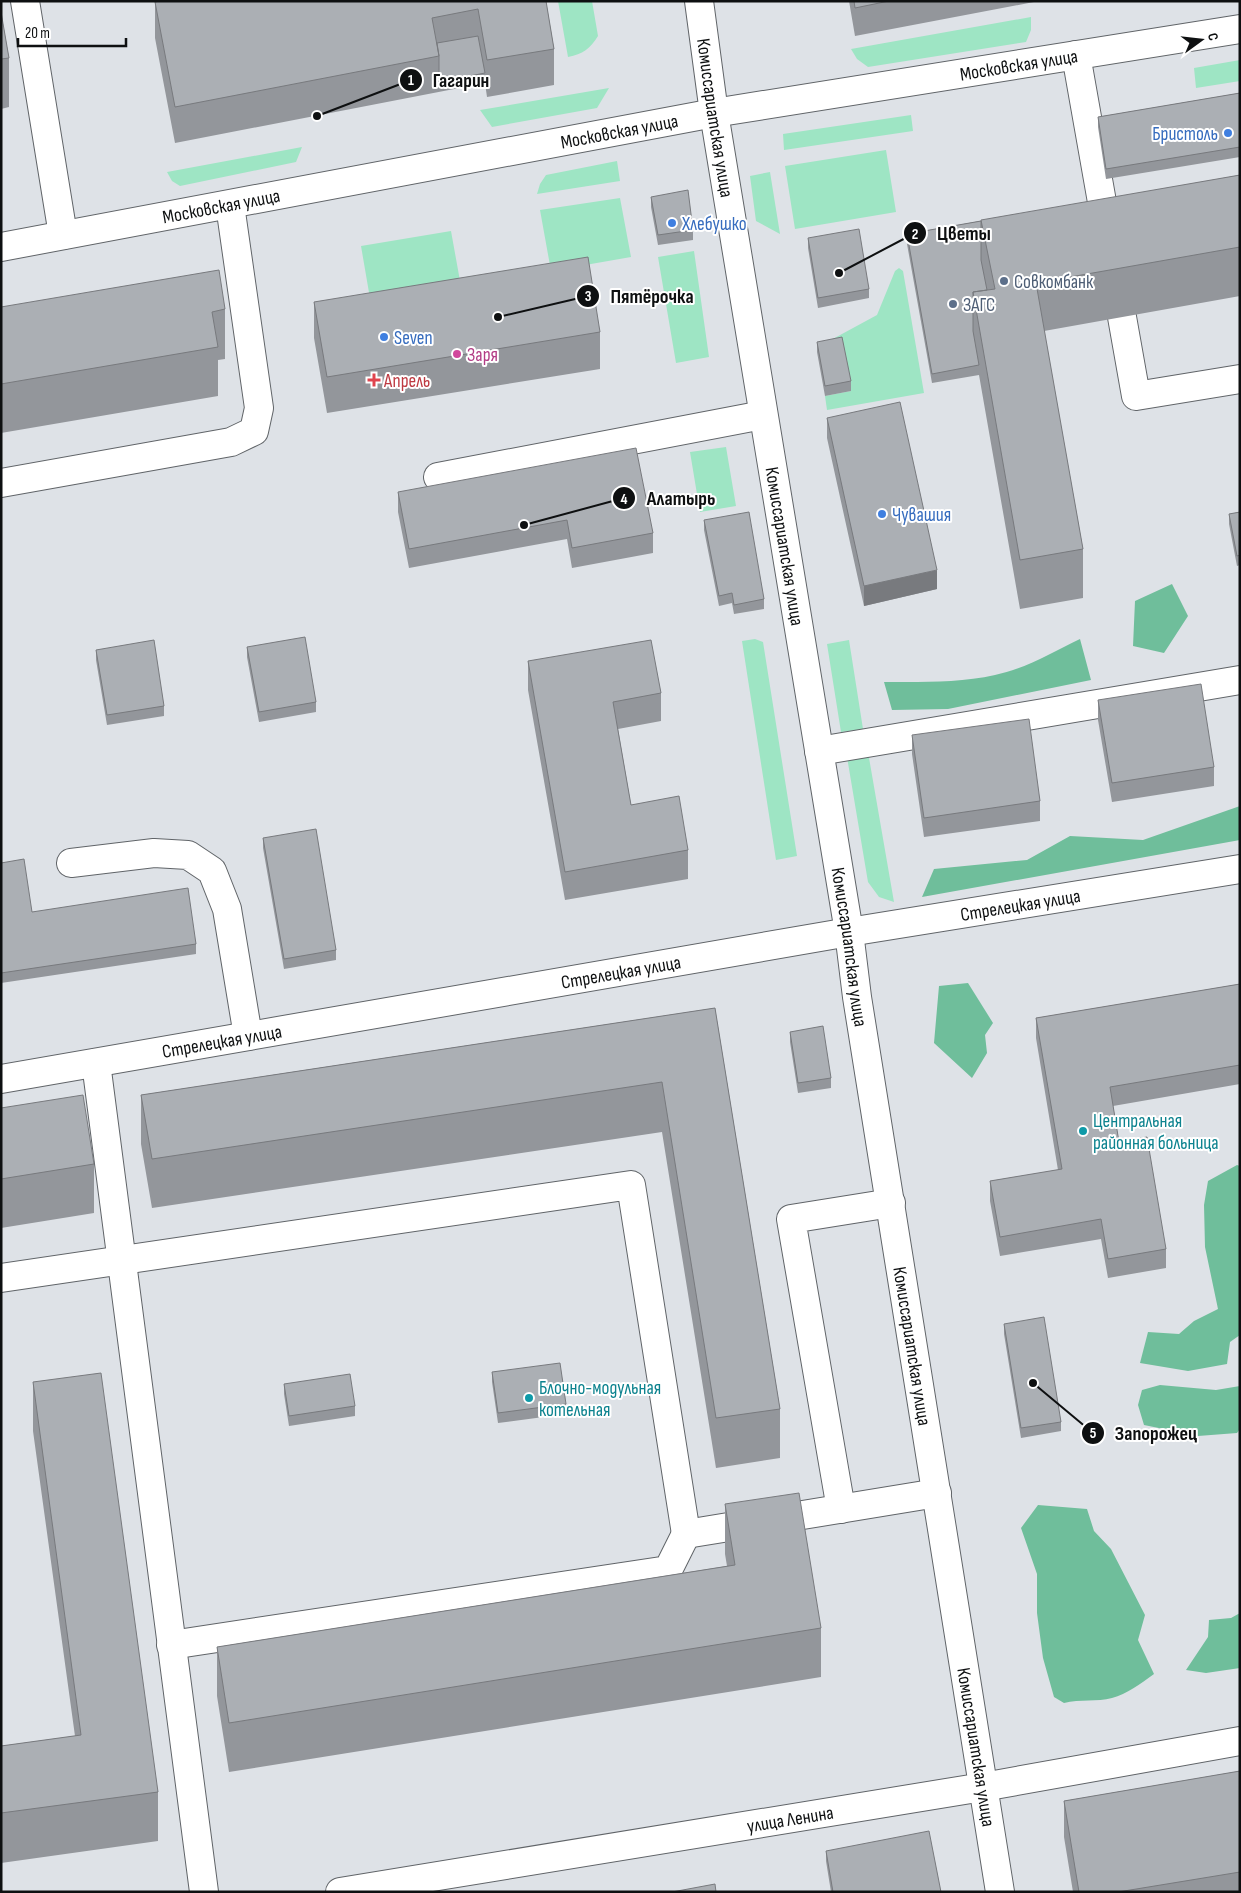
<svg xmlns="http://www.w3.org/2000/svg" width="1241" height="1893" viewBox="0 0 1241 1893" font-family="'Sofia Sans Condensed',sans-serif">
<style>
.green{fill:#9ee5c4}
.forest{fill:#6fbe9b}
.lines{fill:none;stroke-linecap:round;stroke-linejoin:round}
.minor-casing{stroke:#606468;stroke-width:30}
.minor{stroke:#fff;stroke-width:28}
.wall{fill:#93969b}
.shaded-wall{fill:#787a7e}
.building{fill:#abafb4;stroke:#787a7e}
.shop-dot{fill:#3f7fe0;stroke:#fff;stroke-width:2}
.service-dot{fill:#5c6f8a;stroke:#fff;stroke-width:2}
.hotel-dot{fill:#d1479c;stroke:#fff;stroke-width:2}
.health-dot{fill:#e0444e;stroke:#fff;stroke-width:2}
.culture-dot{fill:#0f9aa8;stroke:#fff;stroke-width:2}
.labels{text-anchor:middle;stroke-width:4;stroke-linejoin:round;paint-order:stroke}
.street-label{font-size:19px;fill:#0e1011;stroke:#fff}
.shop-label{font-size:19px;fill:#366cbe;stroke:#fff;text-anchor:start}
.service-label{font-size:19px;fill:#4e5e75;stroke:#fff;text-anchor:start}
.hotel-label{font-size:19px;fill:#b23c85;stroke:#fff;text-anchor:start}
.health-label{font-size:19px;fill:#be3a42;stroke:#fff;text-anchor:start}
.culture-label{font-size:19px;fill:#0d838f;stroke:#fff;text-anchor:start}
.leader{fill:none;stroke:#0e1011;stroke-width:2}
.callout-dot{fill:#0e1011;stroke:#fff;stroke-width:2}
.mark-label{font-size:15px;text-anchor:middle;font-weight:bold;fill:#fff}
.callout-label{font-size:20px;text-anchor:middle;font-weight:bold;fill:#0e1011;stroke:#fff;stroke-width:4;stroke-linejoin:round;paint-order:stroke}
</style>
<rect width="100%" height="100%" fill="#dee2e7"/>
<path class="green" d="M558,1H592L598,36C590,49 583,54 568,57Z
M1031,17V30L1026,42L868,67L857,59L851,49Z
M1240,60V81L1196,88L1194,68Z
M609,88L597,108L492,127L480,110Z
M911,115L913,131L784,150L783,134Z
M302,147L296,162L180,186L172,181L167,172Z
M886,150L896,212L795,229L785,166Z
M617,161L620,181L537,194L540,184L546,175Z
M770,172L780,234L756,221L750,176Z
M620,198L631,257L551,271L540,210Z
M451,231L462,292L372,310L361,246Z
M694,251L709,357L676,363L658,257Z
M899,268L903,271L924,393L827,410L825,396L851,391L818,347L877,315L895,271Z
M726,447L736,506L700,512L690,452Z
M755,639L763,642L797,856L776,860L742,641Z
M849,640L863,729L841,732L827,644Z
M868,752L894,902L879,897L868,882L847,757Z"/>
<path class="forest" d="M1172,584L1188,616L1164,653L1133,646L1135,601Z
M1080,639L1091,680L948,709L892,710L884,682C921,682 959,683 995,675C1025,669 1053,652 1080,639Z
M1240,806V840L922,897L934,869L1027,860L1070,836L1143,840Z
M968,983L993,1023L985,1035L987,1053L972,1078L934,1043L939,986Z
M1237,1165L1240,1166V1335L1230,1342L1227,1364L1188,1371L1140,1363L1148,1332L1179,1334L1194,1321L1218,1309L1205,1247L1204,1205L1208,1181Z
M1160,1385L1216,1390L1240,1386V1429L1237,1433L1198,1436L1144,1425L1138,1405L1142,1390Z
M1038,1505L1087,1509L1094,1531L1111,1549L1145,1615L1138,1640L1154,1674C1140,1684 1127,1694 1112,1698C1097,1702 1080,1699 1064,1703L1054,1697L1043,1658L1037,1613V1574L1021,1528Z
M1240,1613V1668L1206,1673L1186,1670L1208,1637L1209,1620L1231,1618Z"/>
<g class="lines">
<g class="minor-casing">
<g id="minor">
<path d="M25,1L63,235"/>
<path id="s1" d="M699,1L714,113L849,932L857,997L1000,1892"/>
<path d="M1076,55L1108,236"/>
<path id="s2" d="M1,247L714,113L1240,29"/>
<path d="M1122,317L1136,396L1240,379"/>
<path d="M438,477L763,415"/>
<path d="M1,483L231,442L254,431L259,408L230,205"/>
<path d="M819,751L1240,680"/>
<path d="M71,863L154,853L188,855L212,871L227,909L248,1036"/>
<path d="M96,1063L204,1892"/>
<path id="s3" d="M1,1079L849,932L1240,869"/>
<path d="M1,1278L631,1185L686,1534L937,1493"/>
<path d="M841,1509L791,1219L891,1203"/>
<path d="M171,1645L668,1570L686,1534"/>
<path id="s4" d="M340,1892L983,1787L1240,1741"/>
</g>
</g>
<use href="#minor" class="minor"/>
</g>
<path class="wall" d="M546,1L554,49V85L487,97L485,83L175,143L155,38V2Z
M849,1H1039L855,36Z
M1,12L9,58V107L1,109Z
M1240,93V157L1106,179L1098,127V117Z
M1240,175V296L1044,331L1083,549V598L1020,609L979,375L932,383L907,244V234Z
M651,197L693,230V240L658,245L651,207Z
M808,238L869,289V298L818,308L808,248Z
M314,302L600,332V369L327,413L314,338Z
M1,307L225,309V359L218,360V396L1,433Z
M817,342L851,381V391L825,396L817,352Z
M827,418L937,589L864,606L827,438Z
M398,492L653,533V553L572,568L567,539L409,568L398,512Z
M1240,512V565L1237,566L1229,524V514Z
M704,520L764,599V609L734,614L732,603L719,606L704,530Z
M247,647L316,702V712L259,722L247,657Z
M96,650L164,706V716L107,725L96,660Z
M528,661L661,693V721L618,729L631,805L688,850V879L565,900L528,690Z
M1098,700L1214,767V786L1112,802L1098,720Z
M912,735L1040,801V821L924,837L912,754Z
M263,838L336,950V960L284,969L263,848Z
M1,863L32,912L196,944V954L1,983Z
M1240,984V1084L1113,1106L1119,1142L1166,1249V1268L1108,1278L1101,1239L1000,1256L990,1201V1181L1058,1170L1036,1038V1018Z
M715,1008L780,1409V1458L716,1468L662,1132L152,1208L141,1144V1095Z
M790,1032L831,1078V1088L798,1093L790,1042Z
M1,1108L94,1164V1213L1,1228Z
M1004,1324L1061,1422V1431L1021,1438L1004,1334Z
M492,1372L566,1404V1414L498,1423L492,1382Z
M33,1382L158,1792V1841L1,1863V1746L75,1736L33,1431Z
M284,1384L355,1406V1416L289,1426L284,1394Z
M725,1504L821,1628V1677L229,1772L217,1696V1647L727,1566L725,1554Z
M1240,1771V1892H1073L1064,1837V1801Z
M826,1851L941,1892H831L826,1861Z"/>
<path class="shaded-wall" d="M937,570V589L864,606V586Z"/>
<path class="building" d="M160,1H546L554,49L487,60L478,9L432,18L439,56L175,107L155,2Z
M854,1H889L855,8Z
M1,12L9,58L1,59Z
M478,36L485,73L439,82V56L437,43Z
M1240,93V147L1106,169L1098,117Z
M1240,175V247L1036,283L1083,549L1020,560L973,292L995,289L981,220Z
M688,190L693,230L658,235L651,197Z
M981,221V260L987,290L973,292V331L979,365L932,374L907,234Z
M859,229L869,289L818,298L808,238Z
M588,257L600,332L327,377L314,302Z
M219,270L225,309L212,312L218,347L1,384V307Z
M842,337L851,381L825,386L817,342Z
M900,402L937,570L864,586L827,418Z
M636,448L653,533L572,548L567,520L409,549L398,492Z
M749,512L764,599L734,605L732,593L719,596L704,520Z
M1240,512V555L1237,556L1229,514Z
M305,637L316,702L259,712L247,647Z
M154,640L164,706L107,715L96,650Z
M651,640L661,693L613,702L631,805L679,796L688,850L565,872L528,661Z
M1201,684L1214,767L1112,783L1098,700Z
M1029,719L1040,801L924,818L912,735Z
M316,829L336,950L284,959L263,838Z
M24,859L32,912L188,888L196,944L1,973V863Z
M1240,984V1065L1110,1087L1119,1142L1147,1137L1166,1249L1108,1259L1101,1219L1000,1237L990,1181L1062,1169L1036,1018Z
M715,1008L780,1409L716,1418L662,1082L152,1159L141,1095Z
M823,1026L831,1078L798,1083L790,1032Z
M83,1095L94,1164L1,1179V1108Z
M1044,1317L1061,1422L1021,1428L1004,1324Z
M560,1363L566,1404L498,1413L492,1372Z
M101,1373L158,1792L1,1813V1746L81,1735L33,1382Z
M350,1374L355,1406L289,1416L284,1384Z
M799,1493L821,1628L229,1723L217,1647L735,1565L725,1504Z
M1240,1771V1872L1118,1892H1079L1064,1801Z
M929,1831L941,1892H833L826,1851Z
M715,1884L716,1892H672Z"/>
<g class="shop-dot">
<circle cx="1228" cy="133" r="5"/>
<circle cx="672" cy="223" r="5"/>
<circle cx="384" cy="337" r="5"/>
<circle cx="882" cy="514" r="5"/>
</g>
<g class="service-dot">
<circle cx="1004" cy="281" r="5"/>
<circle cx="953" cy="304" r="5"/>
</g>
<circle class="hotel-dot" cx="457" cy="354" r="5"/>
<path class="health-dot" d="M371.5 372.5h5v5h5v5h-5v5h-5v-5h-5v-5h5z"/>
<g class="culture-dot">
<circle cx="1083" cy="1131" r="5"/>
<circle cx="529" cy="1398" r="5"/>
</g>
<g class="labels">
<g class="street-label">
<text dy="7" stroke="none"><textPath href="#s2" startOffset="1034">Московская улица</textPath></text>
<text dy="7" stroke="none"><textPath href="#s1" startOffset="118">Комиссариатская улица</textPath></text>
<text dy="7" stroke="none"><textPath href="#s2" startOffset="629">Московская улица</textPath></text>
<text dy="7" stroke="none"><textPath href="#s2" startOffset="224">Московская улица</textPath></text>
<text dy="7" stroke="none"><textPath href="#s1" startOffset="552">Комиссариатская улица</textPath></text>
<text dy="7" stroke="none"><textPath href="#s3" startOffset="1034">Стрелецкая улица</textPath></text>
<text dy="7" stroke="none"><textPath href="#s1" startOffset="958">Комиссариатская улица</textPath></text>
<text dy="7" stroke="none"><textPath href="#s3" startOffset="629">Стрелецкая улица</textPath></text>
<text dy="7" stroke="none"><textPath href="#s3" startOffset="224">Стрелецкая улица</textPath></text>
<text dy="7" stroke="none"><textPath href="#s1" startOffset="1362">Комиссариатская улица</textPath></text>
<text dy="7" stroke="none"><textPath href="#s1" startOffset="1768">Комиссариатская улица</textPath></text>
<text dy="7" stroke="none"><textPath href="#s4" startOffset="456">улица Ленина</textPath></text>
</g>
<g class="shop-label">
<text x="1218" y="140" text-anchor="end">Бристоль</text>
<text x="682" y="230">Хлебушко</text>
<text x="394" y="344">Seven</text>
<text x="892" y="521">Чувашия</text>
</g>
<g class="service-label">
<text x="1014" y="288">Совкомбанк</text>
<text x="963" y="311">ЗАГС</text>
</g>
<g class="hotel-label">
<text x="467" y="361">Заря</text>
</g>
<g class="health-label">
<text x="384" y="387">Апрель</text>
</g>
<g class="culture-label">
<text x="1093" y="1127">Центральная<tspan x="1093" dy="22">районная больница</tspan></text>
<text x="539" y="1394">Блочно-модульная<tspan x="539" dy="22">котельная</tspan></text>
</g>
</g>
<path class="leader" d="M317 116L411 80M839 273L915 233M498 317L588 296M524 525L624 498M1033 1383L1093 1433"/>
<g class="callout-dot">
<circle cx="317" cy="116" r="5"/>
<circle cx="839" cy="273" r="5"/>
<circle cx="498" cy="317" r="5"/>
<circle cx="524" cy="525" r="5"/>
<circle cx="1033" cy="1383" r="5"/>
<circle cx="411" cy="80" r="12"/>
<circle cx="915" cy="233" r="12"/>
<circle cx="588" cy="296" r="12"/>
<circle cx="624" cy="498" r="12"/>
<circle cx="1093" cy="1433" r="12"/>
</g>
<g class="mark-label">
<text x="411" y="85">1</text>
<text x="915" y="239">2</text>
<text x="588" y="301">3</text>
<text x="624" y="504">4</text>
<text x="1093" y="1438">5</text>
</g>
<g class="callout-label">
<text x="461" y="87">Гагарин</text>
<text x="964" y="240">Цветы</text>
<text x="652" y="303">Пятёрочка</text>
<text x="681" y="505">Алатырь</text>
<text x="1156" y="1440">Запорожец</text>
</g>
<rect width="1241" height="1893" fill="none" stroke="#0e1011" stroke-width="5"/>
<g transform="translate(1201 40) rotate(75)" stroke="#ffffff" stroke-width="4" paint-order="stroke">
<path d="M0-4L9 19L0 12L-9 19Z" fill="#0e1011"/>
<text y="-8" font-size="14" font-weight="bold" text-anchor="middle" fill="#0e1011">С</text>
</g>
<path d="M18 38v8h108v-8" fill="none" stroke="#0e1011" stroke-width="2.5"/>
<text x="25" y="38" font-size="15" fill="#0e1011" stroke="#ffffff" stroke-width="4" paint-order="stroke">20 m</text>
</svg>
